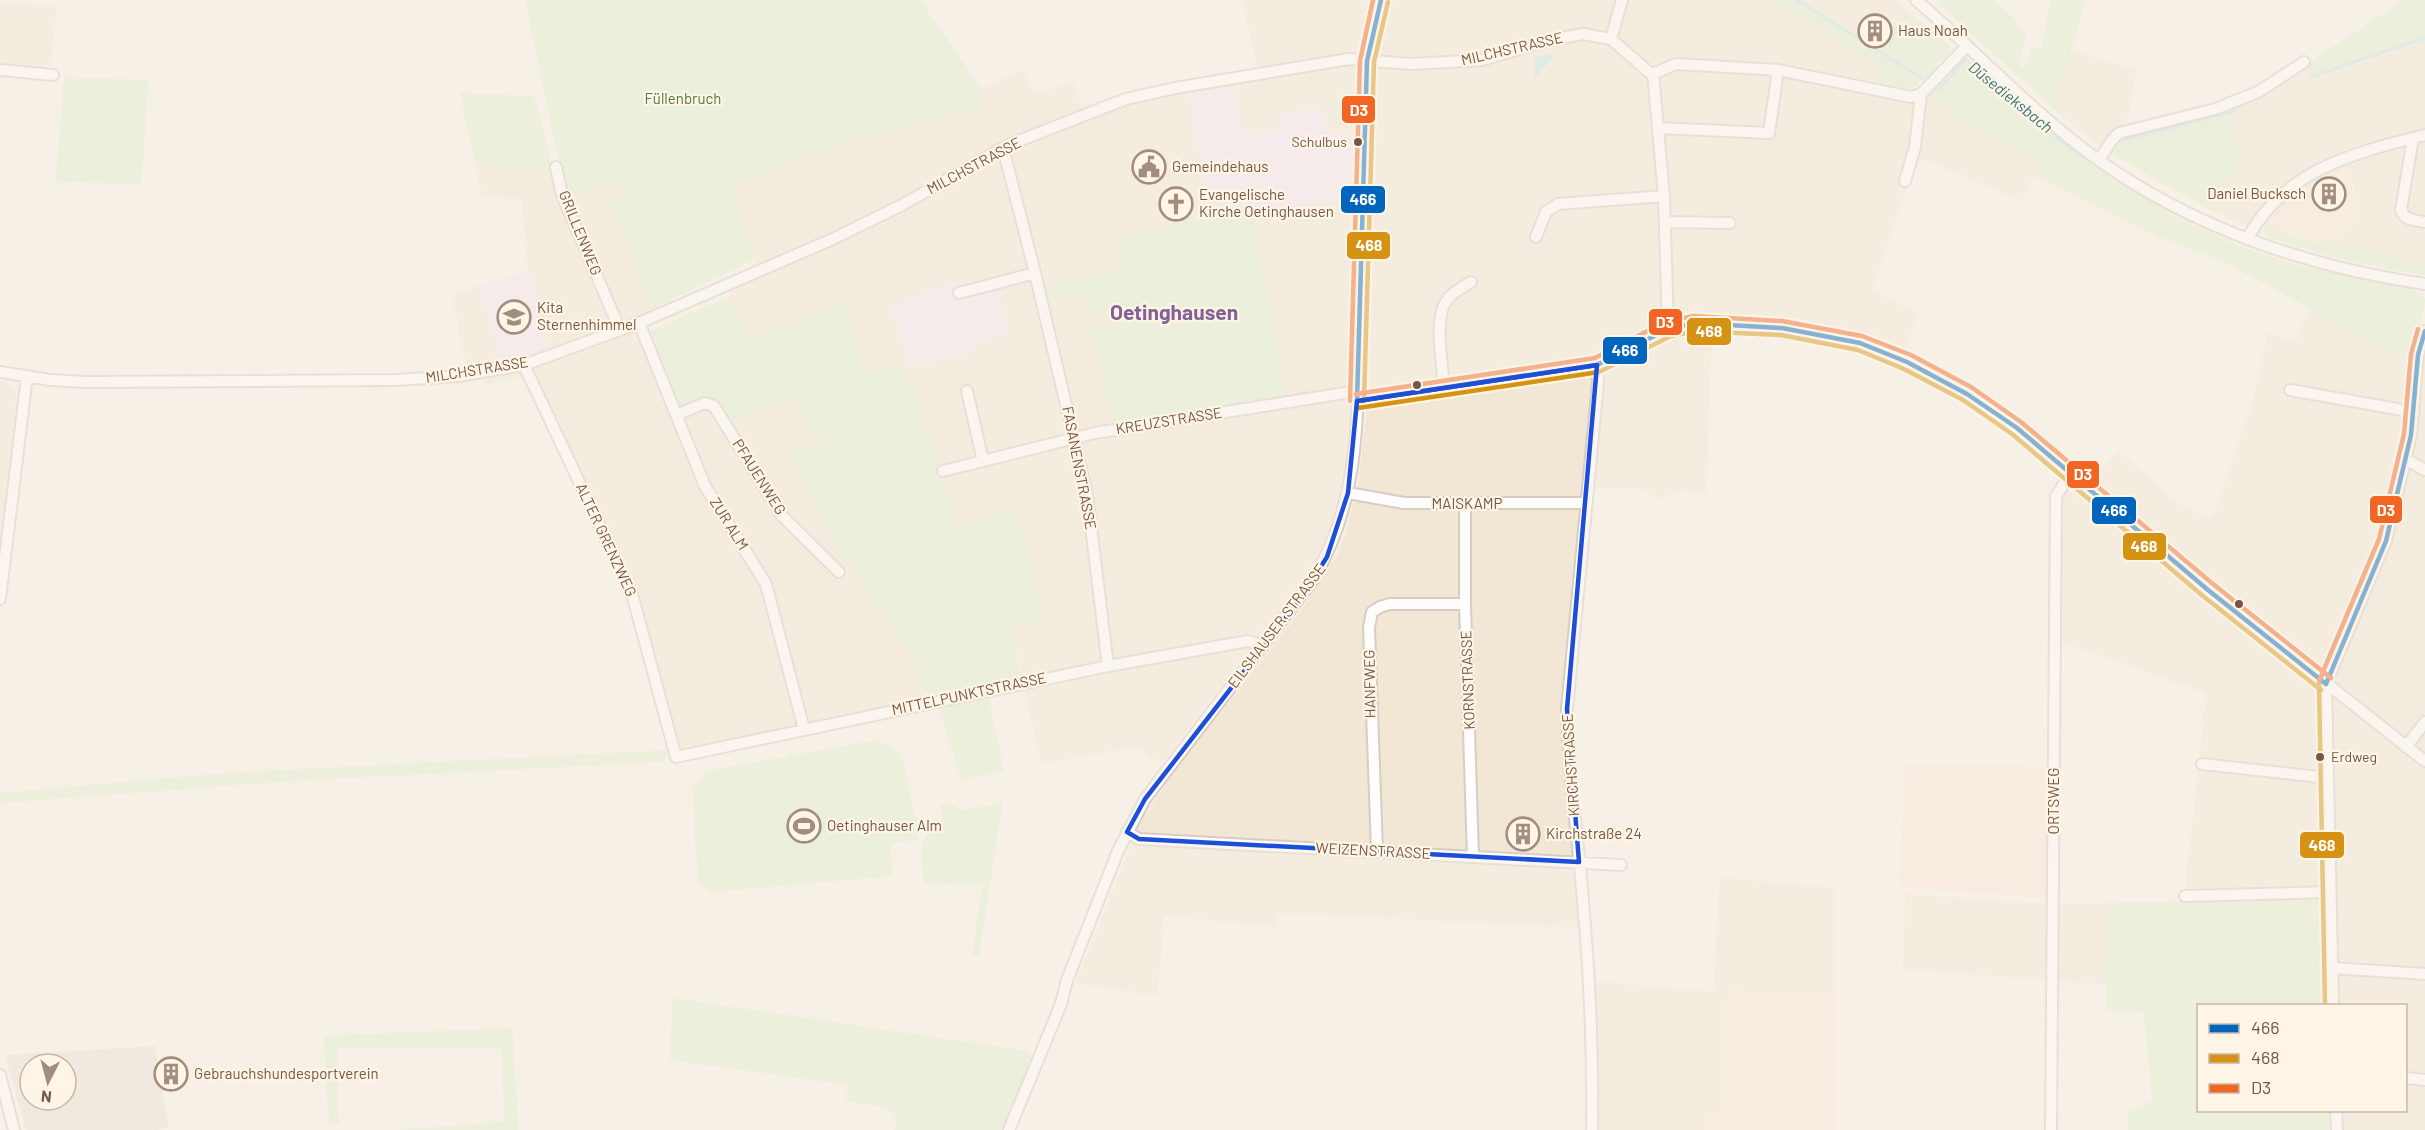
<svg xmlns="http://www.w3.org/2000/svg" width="2425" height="1130" viewBox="0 0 2425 1130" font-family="Barlow,sans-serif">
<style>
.residential{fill:#f2e6d5}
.commercial{fill:#fae7db}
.industrial{fill:#e9e0d7;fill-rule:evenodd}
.education{fill:#f2e5f0}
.green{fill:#e1edcf}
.water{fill:#c7e4e7}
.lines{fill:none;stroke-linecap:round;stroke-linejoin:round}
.stream{stroke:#c7e4e7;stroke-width:3}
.minor-casing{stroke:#d7cdc4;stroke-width:14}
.minor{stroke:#fefdfb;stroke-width:10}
.bus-1-casing{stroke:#fff5e6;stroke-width:9}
.bus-2-casing{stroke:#fff5e6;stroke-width:9}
.bus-3-casing{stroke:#fff5e6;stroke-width:9}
.bus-1{stroke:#0065bd;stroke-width:4.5}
.bus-2{stroke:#d69212;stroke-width:4.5}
.bus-3{stroke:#f26522;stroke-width:4.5}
.marked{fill:none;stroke:#1d4ed8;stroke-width:4.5;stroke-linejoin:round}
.bus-dot{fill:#745746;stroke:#fff5e6;stroke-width:2}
.labels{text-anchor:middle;stroke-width:4.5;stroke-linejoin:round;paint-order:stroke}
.bus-label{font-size:14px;fill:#745746;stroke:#fff5e6;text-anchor:end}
.poi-label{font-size:15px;fill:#745746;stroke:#fff5e6;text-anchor:start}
.street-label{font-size:15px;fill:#745746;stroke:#fff5e6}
.park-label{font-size:15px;fill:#4f7b3d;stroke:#fff5e6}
.water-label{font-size:16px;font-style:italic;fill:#3c7682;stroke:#fff5e6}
.district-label{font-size:21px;font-weight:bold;fill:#866198;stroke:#fff5e6}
.line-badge{stroke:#fff5e6;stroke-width:2}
.badge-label{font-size:16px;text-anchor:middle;font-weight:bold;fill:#fff}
</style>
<rect width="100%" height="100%" fill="#f6f0e6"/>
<path class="residential" d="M1242,0H1371L1364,25L1363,40L1355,51L1357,112L1348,434L1344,479L1338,507L1317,558L1301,584L1161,764L1135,747L1041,764L1010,625L1044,619L1018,509L958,527L905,363L866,374L748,342L728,297L758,258L730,190L734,185L833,146L983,105L981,88L1022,70L1035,94L1072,81L1082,107L1133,89L1257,67Z
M1391,0H1772L1881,67L1876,83L1913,91L2042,164L2021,201L1925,160L1914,164L1872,291L1919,313L1903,353L1810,325L1755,318L1708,320L1712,340L1706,494L1679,490L1660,499L1640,489L1599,488L1583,493L1564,707V765L1571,853L1580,928L1278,913L1276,927L1164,916L1158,996L1076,983L1139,824L1175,771L1303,608L1337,555L1346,532L1358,485L1369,392L1373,172H1370L1374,75Z
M1810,0H1896L1920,22L1950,46V54L1936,64L1938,66L1928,77H1923L1809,2Z
M0,2L57,7L51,62L37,70L0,67Z
M2425,40V263L2352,246L2320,243L2351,225L2358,204L2351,178L2279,214L2264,227L2240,224L2208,209L2243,160L2223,101L2255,88L2303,58L2312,78Z
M2071,51L2137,69L2126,126L2102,149L2055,110Z
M475,164L552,167L567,196L623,180L630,197L612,202L654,308L649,332L679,408L712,395L731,424L795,394L810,427L825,441L787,456L808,488L842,552L912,656L928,697L685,751L670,750L627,590L524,376L486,384L466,364L452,294L528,271L521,199L482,197Z
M2310,307L2418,367L2425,345V1130H2330L2329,1111L2406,1110V1006L2327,1005L2323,898L2184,901L2206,693L2060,642V497L2089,485L2118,450L2179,503L2198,514L2212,518L2251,408L2268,333L2295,341Z
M0,380L7,382L17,392L0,539Z
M1720,877L1835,888V995L1729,992L1723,1114H1707V1130H1595L1592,981L1713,992Z
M1905,894L2045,904L2107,903V985L1903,969Z"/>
<path class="commercial" d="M2346,168L2359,210L2351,225L2320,243L2264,227L2313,185Z
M1906,764L2049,767L2051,894L2046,898L1899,887Z
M1728,991L1835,995L1836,1130H1707V1114L1723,1113Z"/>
<path class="industrial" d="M155,1046L169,1127L156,1130H26L5,1055ZM30,1064H66V1100H30Z"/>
<path class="education" d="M1233,87L1241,133L1282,131L1278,114L1321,108L1330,134L1356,135L1353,197L1254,214L1250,209L1213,217L1188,93Z
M528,271L548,348L503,361L478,286Z
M957,280L962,297L996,288L1009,333L974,342L976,350L908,367L892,306Z"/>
<path class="green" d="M525,0H920L981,88L983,105L833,146L734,185L730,190L758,258L654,308L611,202L630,197L623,180L568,196L565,191Z
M1772,0H1806L1881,49L1906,10L1950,46V54L1936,64L1938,66L1928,77H1923L1913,91L1876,83L1880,67Z
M1941,0H1994L2015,19L2020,29L2027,33L2019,63L2024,69L2032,46L2041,49L2051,0H2085L2055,110L1938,3Z
M2404,0H2425V40L2312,78L2305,65Z
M1964,59L2046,130L2088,162L2174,216L2241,247L2296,265L2409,288L2425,299V305L2408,361L2224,262L2147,232L2035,176L2042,164L1924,98Z
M64,77L149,80L141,185L55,181Z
M460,93L534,96L552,167L475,164Z
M2227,115L2243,160L2208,209L2111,154L2121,142L2129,139Z
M1251,209L1287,394L1127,421L1112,426L1091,328L1115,324L1112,314L1095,312C1078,288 1074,292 1047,298L1045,287L1122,269L1116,238Z
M2264,227L2313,242L2352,246L2425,263V275C2370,267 2318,254 2265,236Z
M728,297L748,341L846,301L866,374L905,362L958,527L1018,509L1044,619L1010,626L1020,677L928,697L912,656L842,552L808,488L787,455L825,441L810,427L795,394L731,424L712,395L679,408L648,332Z
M988,693L1004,771L962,781L937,705Z
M876,740L901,754L917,822L918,840L891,843L893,876L710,892L698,884L692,787L707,771Z
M670,750L663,762L307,780L0,803V793L225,773Z
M1003,800L979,957H972L982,885L923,883L921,846L933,823H941L940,805H957L958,810H962L994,805Z
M2323,897L2326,1005L2198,1006V1110L2329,1111L2330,1130H2128L2129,1111L2152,1101L2144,1012L2106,1011L2107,903Z
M673,998L1027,1051L1031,1057L1003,1130H895L896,1121L891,1111L881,1107L846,1101L848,1085L670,1060Z
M512,1028L519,1130H393L505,1122L501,1048H337L339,1123L329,1124L323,1036Z"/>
<path class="water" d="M1550,54L1554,56L1535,78L1534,58Z"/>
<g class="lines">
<path class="stream" d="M1797,0L1923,79
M2310,77L2425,38
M1939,89L1966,59L2046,130L2086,160
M2120,141L2236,111"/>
<g class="minor-casing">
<path id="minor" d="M1916,0C1976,51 2030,110 2093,156C2190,227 2307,267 2425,284
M1611,39L1622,0
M0,70L53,75
M1653,73L1664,196L1668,329
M1659,128L1769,133L1778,70
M2413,138L2401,210C2405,221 2415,220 2425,222
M1003,148L1035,273L1087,494L1108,666
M2099,160L2112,140L2119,133L2215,109L2258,92L2304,62
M556,167L562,195L620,330
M1905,181L1915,147L1921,94
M1665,222L1730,223
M1536,237L1546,212L1558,204L1664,196
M2247,239C2285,169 2354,153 2425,135
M959,293L1035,273
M639,323L705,486L766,584L804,729
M524,365L632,594L676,757L1108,666L1248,641L1263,646
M0,372L50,380L86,382L396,380L458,376L524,365L639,323L835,238L902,205L1008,145L1126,99L1175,88L1349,59L1412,64L1482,60L1550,40L1583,34L1611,39L1650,73C1660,74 1667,66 1677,64L1778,70L1911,97L1921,94L1967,46
M1444,389C1443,367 1434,322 1445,303C1451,293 1461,288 1471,282
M2290,390L2414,412
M967,391L983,461
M1357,401L1597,365L1668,329L1694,323L1782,328L1860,343L1907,362L1967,394L2017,428L2070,475L2208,590L2425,761
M676,415L705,403L714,406L782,516L839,572
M2405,459L2425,470
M943,471L1095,433L1357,391
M1348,493L1404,503H1587
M1465,504V604L1473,857
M0,599L27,376
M2406,747L2425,722
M2202,764L2328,778
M1127,832L1139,839L1621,865
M1377,851L1369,628L1372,612L1380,607L1390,604H1465
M2185,896L2330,892
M2332,968L2425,974
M2333,1006L2326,684L2386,541L2411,435L2418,355L2425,331
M0,1075L14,1130
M2406,1078L2425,1080
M2336,1110L2337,1130
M1009,1130L1061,1004L1067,980L1118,851L1145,799L1313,580C1363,496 1357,409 1359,315C1361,245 1363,175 1365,105L1367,61L1381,0
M1592,1130C1593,1053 1590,977 1583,901C1578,836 1568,773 1567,709L1598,383L1597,365
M2051,1130L2056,496L2070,475"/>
</g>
<use href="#minor" class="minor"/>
<g class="bus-1-casing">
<path id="bus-1" d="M1357,401L1597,365L1668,329L1694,323L1782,328L1860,343L1907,362L1967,394L2017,428L2208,590L2326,684
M1357,401L1367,61L1381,0
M2326,684L2386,541L2411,435L2418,355L2425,331"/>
</g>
<g class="bus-2-casing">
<path id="bus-2" d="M1364,401L1374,62L1388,2
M1358,408L1599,372L1671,336L1695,331L1781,335L1858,350L1904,369L1963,400L2012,434L2203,596L2321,690
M2319,684L2325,1006"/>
</g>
<g class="bus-3-casing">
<path id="bus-3" d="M1356,394L1595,358L1665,322L1693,316L1782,321L1862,336L1911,355L1971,387L2021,422L2213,584L2331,678
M1350,401L1360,61L1373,0
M2319,681L2379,539L2404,434L2411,354L2418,329"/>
</g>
<use href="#bus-1" class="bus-1"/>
<use href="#bus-2" class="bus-2"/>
<use href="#bus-3" class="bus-3"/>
</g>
<path d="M0 0H2425V1130H0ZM1597,365L1567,709L1579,862L1139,839L1127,832L1145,799L1298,602L1327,557L1348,493L1357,401Z" fill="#f6f0e6" fill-opacity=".55" fill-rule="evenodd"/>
<path class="marked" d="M1597,365L1567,709L1579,862L1139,839L1127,832L1145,799L1298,602L1327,557L1348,493L1357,401Z"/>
<defs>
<g id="building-ring" transform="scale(1.725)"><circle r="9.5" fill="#fff5e6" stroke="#a28d7e" stroke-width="1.5"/><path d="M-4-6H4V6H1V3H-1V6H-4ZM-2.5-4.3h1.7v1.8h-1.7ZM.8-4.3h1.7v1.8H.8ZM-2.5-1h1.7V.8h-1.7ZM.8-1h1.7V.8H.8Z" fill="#a28d7e"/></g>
<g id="civic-ring" transform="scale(1.725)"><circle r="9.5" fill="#fff5e6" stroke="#a28d7e" stroke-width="1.5"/><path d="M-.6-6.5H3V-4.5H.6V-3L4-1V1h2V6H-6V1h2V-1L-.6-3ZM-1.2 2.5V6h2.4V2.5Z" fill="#a28d7e"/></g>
<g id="church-ring" transform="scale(1.725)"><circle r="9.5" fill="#fff5e6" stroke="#a28d7e" stroke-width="1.5"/><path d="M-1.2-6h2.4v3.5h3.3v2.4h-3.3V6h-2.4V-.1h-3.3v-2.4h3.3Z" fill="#a28d7e"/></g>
<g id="school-ring" transform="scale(1.725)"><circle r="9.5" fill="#fff5e6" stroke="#a28d7e" stroke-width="1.5"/><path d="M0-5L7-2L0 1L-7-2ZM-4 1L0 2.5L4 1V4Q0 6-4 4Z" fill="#a28d7e"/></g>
<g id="stadium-ring" transform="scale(1.725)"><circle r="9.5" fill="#fff5e6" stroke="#a28d7e" stroke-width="1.5"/><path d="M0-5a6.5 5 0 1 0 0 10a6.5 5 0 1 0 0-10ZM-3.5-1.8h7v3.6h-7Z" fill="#a28d7e"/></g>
</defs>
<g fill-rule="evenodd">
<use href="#building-ring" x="1875" y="31"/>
<use href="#civic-ring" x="1149" y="167"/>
<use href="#building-ring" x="2329" y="194"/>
<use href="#church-ring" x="1176" y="204"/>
<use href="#school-ring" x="514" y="317"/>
<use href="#stadium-ring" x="804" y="826"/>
<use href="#building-ring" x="1523" y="834"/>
<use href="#building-ring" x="171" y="1074"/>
</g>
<g class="bus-dot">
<circle cx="1358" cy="142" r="5"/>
<circle cx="1417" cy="385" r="5"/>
<circle cx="2239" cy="604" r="5"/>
<circle cx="2320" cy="757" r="5"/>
</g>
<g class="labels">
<g class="bus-label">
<text x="1347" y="147">Schulbus</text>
<text x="2331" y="762" text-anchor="start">Erdweg</text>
</g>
<g class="poi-label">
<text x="1898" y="36">Haus Noah</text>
<text x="1172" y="172">Gemeindehaus</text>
<text x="2306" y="199" text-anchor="end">Daniel Bucksch</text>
<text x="1199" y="200">Evangelische<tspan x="1199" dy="17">Kirche Oetinghausen</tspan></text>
<text x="537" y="313">Kita<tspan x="537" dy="17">Sternenhimmel</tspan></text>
<text x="827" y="831">Oetinghauser Alm</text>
<text x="1546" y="839">Kirchstraße 24</text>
<text x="194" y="1079">Gebrauchshundesportverein</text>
</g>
<g class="street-label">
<text transform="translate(1512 49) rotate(-13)" y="5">MILCHSTRASSE</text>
<text transform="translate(974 166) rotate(-28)" y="5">MILCHSTRASSE</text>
<text transform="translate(580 233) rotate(68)" y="5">GRILLENWEG</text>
<text transform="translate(477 370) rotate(-9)" y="5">MILCHSTRASSE</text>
<text transform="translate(1169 421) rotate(-9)" y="5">KREUZSTRASSE</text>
<text transform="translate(1079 468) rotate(79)" y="5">FASANENSTRASSE</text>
<text transform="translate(759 477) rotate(58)" y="5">PFAUENWEG</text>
<text x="1467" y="509">MAISKAMP</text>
<text transform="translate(729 524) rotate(58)" y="5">ZUR ALM</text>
<text transform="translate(606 540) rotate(65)" y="5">ALTER GRENZWEG</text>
<text transform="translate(1277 626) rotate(-53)" y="5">EILSHAUSER STRASSE</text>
<text transform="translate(1468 680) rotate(-92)" y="5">KORNSTRASSE</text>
<text transform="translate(1370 684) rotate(-91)" y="5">HANFWEG</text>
<text transform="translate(969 694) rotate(-12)" y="5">MITTELPUNKTSTRASSE</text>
<text transform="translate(1571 765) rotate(-94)" y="5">KIRCHSTRASSE</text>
<text transform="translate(2054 801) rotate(-90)" y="5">ORTSWEG</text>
<text transform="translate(1373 851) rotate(3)" y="5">WEIZENSTRASSE</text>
</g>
<g class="park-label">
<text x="683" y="104">Füllenbruch</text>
</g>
<g class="water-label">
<text transform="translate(2011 97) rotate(39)" y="6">Düsedieksbach</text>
</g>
<g class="district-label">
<text x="1174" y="320">Oetinghausen</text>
</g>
</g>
<g class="line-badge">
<rect x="1341" y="95" width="35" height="29" rx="6" fill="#f26522"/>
<rect x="1340" y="185" width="46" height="29" rx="6" fill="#0065bd"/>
<rect x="1346" y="231" width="45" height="29" rx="6" fill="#d69212"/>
<rect x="1648" y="308" width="35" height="28" rx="6" fill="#f26522"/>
<rect x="1686" y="317" width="46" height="29" rx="6" fill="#d69212"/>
<rect x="1602" y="336" width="46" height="29" rx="6" fill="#0065bd"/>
<rect x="2066" y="460" width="34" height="29" rx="6" fill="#f26522"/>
<rect x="2369" y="495" width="34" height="29" rx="6" fill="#f26522"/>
<rect x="2091" y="496" width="46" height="29" rx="6" fill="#0065bd"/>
<rect x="2122" y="532" width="45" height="29" rx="6" fill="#d69212"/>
<rect x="2299" y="831" width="46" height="28" rx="6" fill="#d69212"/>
</g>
<g class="badge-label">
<text x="1359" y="116">D3</text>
<text x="1363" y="205">466</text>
<text x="1369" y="251">468</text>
<text x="1665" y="328">D3</text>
<text x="1709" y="337">468</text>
<text x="1625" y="356">466</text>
<text x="2083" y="480">D3</text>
<text x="2386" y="516">D3</text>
<text x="2114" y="516">466</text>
<text x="2144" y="552">468</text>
<text x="2322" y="851">468</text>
</g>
<rect x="2197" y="1004" width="210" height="108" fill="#fff5e6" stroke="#c7b6a6" stroke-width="1.5"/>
<rect x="2209" y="1024" width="30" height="9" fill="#0065bd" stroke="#c7b6a6" stroke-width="1.5"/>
<text x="2251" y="1034" font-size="18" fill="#745746">466</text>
<rect x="2209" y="1054" width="30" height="9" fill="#d69212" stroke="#c7b6a6" stroke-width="1.5"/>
<text x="2251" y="1064" font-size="18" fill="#745746">468</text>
<rect x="2209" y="1084" width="30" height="9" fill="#f26522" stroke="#c7b6a6" stroke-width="1.5"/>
<text x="2251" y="1094" font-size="18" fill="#745746">D3</text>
<g transform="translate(48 1082) rotate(186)"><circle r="28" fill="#fff5e6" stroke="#c7b6a6" stroke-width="1.5"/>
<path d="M0-4.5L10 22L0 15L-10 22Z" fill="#a28d7e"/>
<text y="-9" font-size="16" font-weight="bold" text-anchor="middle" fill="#745746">N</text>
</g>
</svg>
